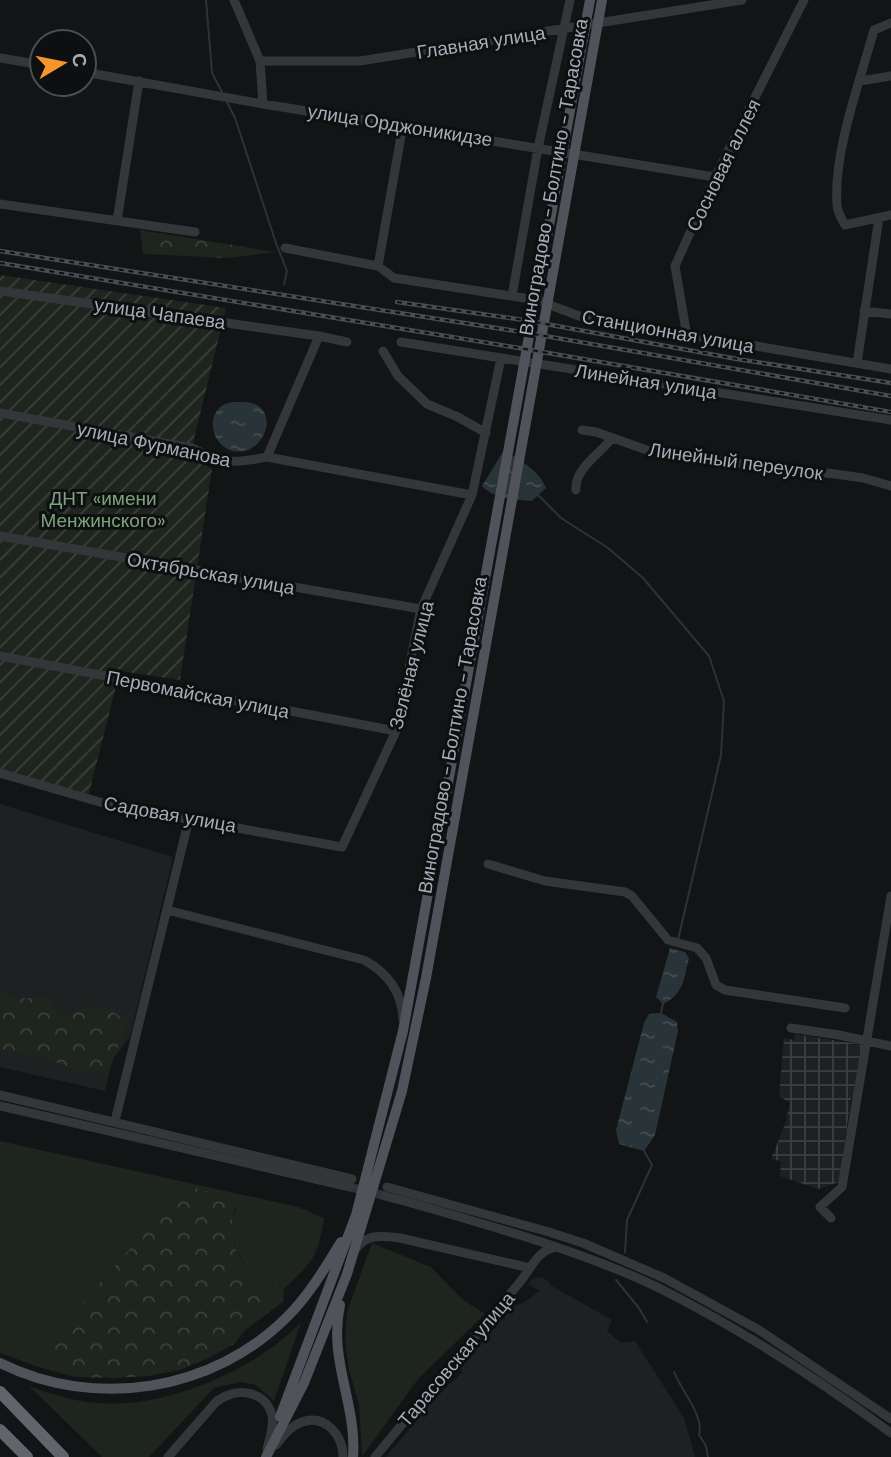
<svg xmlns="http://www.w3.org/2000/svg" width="891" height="1457" viewBox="0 0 891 1457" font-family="'DM Sans',sans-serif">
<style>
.built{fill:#1f2022}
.industrial{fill:url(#industrial-grid)}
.grass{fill:#1d251e}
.forest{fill:url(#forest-crowns)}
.garden{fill:url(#garden-furrows)}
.water{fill:url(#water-ripples)}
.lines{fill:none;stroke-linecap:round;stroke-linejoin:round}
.stream{stroke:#293439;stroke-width:2}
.minor-tunnel{stroke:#303235;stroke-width:9;stroke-dasharray:9 4.5;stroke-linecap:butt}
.minor{stroke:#34363a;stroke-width:9}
.major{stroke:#505359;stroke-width:10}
.highway{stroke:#60656b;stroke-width:12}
.rail-casing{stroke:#494c51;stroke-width:4.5}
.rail{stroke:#0e0f10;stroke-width:2;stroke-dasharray:5;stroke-linecap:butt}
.labels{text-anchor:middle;stroke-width:6;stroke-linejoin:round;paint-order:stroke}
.street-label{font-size:19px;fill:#a5acb6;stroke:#0e0f10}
.park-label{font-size:19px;fill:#7ea27b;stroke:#0e0f10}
</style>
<defs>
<pattern id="industrial-grid" width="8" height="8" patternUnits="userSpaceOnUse" patternTransform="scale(1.75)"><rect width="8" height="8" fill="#1f2022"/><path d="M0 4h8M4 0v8" fill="none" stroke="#3d3e40"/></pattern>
<pattern id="forest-crowns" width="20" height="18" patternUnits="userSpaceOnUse" patternTransform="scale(1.75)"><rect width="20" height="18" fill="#1d251e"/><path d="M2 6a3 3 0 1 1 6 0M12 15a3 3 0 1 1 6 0" fill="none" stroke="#3b423c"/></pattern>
<pattern id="garden-furrows" width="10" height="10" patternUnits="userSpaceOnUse" patternTransform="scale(1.75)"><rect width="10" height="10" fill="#1d251e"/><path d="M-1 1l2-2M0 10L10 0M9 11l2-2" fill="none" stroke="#3b423c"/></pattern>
<pattern id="water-ripples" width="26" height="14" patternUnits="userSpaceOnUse" patternTransform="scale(1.75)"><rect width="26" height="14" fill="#293439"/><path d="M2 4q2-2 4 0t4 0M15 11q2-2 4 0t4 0" fill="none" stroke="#454f53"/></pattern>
</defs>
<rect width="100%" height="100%" fill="#131415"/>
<path class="built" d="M0,804L173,857L130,1037L113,1059L105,1091L0,1067Z
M542,1277L550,1283V1285L612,1320L607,1331L621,1343L635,1341L684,1418L695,1457H386L439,1394L462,1373L461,1366L512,1306L523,1303L540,1291L528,1284L532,1279Z"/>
<path class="industrial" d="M795,1034L864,1045L857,1098H851L839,1182L818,1189L780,1176L781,1161L771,1159L785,1124L790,1103L779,1096L784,1038L794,1040Z"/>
<path class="grass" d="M0,1141L298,1207L324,1218C318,1258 313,1261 284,1289L278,1285L266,1290L259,1289L234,1245L236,1232L232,1220L237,1208L56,1354L75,1377L41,1368L0,1353Z
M372,1243L431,1267L462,1299L485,1314L418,1379L362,1457L359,1404L349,1370L345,1340L347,1312Z
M301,1323L274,1401L256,1385L240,1382L214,1388L149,1457H102L29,1386C51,1394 73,1401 97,1403C166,1409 252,1371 301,1323Z"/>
<path class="forest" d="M140,230L276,252L227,258L143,254Z
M0,989L15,999L49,997L60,1014C71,1016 76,1009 87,1007C100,1004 120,1013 128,1024L106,1074L80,1072L43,1057L0,1049Z
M186,1185L238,1201L232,1220L236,1232L234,1246L259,1289L266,1290L278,1285L284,1289L283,1302L245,1330L234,1344L209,1358L180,1370L148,1376L114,1378L75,1377L56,1354L49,1341Z"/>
<path class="garden" d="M0,275L226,308L190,455L212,469L180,680L120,671L88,797L0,770Z"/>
<path class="water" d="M234,402C242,402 253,401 260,407C275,421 262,447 245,451C214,457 203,417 223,405C226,403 230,403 234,402Z
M504,450C519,460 539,470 546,488L532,501C514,500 495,499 482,486Z
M670,948L685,952L689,958C684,978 684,994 663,1004L656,997Z
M661,1013L677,1022L678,1031L655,1135L644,1151L619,1144L616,1130L644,1023L649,1014Z"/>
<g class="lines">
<path class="stream" d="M206,0L212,73L223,94
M227,102L235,118L276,243L287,271L284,284
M538,495L561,518L608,548L643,578L709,656L724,701L721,755L678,940
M661,1013L663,1003
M625,1252L627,1220L652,1165L644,1151
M616,1280L639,1308L647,1322
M674,1372C682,1392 704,1415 699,1435L706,1446L708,1457"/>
<path class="minor-tunnel" d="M350,1187L385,1196"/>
<path class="minor" d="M234,0L260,61L263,104
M891,23L874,30C860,81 833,153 837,205C837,212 842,219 845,225L891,215
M0,58L42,65
M260,61H360L742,0
M84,72L263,104L715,177
M860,81L891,76
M0,204L195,232
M117,221L139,81
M285,248L378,266L394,278L537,300L579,316L891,369
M378,266L403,125
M0,291L319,336L347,342
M512,296L538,148L570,0
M864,311L891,314
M687,336L675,266L715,177L804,0
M401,342L891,420
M383,351L398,376L427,404L458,417L486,433
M857,363L879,218
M0,413L192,448C224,464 232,464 267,457L472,495
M582,430L596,432L658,454L835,474L863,478L891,486
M267,457L319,336
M576,490C574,469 600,454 612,438
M0,536L421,609
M0,656L396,731
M0,773L110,805L342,847L396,731L421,609L472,495L501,358
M488,864L545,881L625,892L632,896L668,940L697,948L706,958L716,985L725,990L845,1008
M167,910L364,960C388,973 402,992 403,1019
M791,1028L839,1035L891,1046
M0,1095L352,1179
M0,1106L350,1187
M115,1121L189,819
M387,1187L549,1232L583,1243L664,1278L759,1330L891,1419
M385,1196C431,1208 477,1222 523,1236C570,1251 617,1267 661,1289C742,1330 818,1379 891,1433
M831,1218L820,1207L842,1187L891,896
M356,1249C367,1233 382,1236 400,1238L530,1268
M276,1445C283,1436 291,1426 302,1422C325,1414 343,1435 343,1457
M168,1457L216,1402C234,1387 265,1389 272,1415C274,1426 270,1438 267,1449
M375,1457L520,1282C531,1268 538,1250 556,1247"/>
<path class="major" d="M340,1305C328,1361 357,1403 353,1457
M0,1363C94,1410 213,1392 288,1316C309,1295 325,1268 341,1242
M280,1417L356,1215L403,1031L590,0
M266,1457L304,1383L347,1274L402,1091L426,978L602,0"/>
<path class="highway" d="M0,1392L63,1457
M0,1430L27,1457"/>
<g class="rail-casing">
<path id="rail" d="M0,251L522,332L891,396
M0,263L519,348L891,412
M397,302L524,320L737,359L891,383"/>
</g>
<use href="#rail" class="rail"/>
</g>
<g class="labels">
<g class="street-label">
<text transform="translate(481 42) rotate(-9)" y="7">Главная улица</text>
<text transform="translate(400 125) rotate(9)" y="7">улица Орджоникидзе</text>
<text transform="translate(723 165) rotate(-64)" y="7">Сосновая аллея</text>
<text transform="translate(553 177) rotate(-80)" y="7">Виноградово - Болтино - Тарасовка</text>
<text transform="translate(160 313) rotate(8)" y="7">улица Чапаева</text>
<text transform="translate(668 331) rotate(10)" y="7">Станционная улица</text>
<text transform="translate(646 381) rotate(9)" y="7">Линейная улица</text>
<text transform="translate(154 444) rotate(12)" y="7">улица Фурманова</text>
<text transform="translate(736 461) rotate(8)" y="7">Линейный переулок</text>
<text transform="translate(211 573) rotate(10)" y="7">Октябрьская улица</text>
<text transform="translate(411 665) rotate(-76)" y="7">Зелёная улица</text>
<text transform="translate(198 694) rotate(11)" y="7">Первомайская улица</text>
<text transform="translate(452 735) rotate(-80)" y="7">Виноградово - Болтино - Тарасовка</text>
<text transform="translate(170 814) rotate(10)" y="7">Садовая улица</text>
<text transform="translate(456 1359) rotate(-50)" y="7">Тарасовская улица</text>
</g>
<g class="park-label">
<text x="103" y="505">ДНТ «имени<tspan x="103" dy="22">Менжинского»</tspan></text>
</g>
</g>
<g transform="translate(63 63) rotate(80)"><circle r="33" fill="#0e0f10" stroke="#4a4e52" stroke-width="2"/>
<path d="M0-5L12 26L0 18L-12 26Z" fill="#f6962a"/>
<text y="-10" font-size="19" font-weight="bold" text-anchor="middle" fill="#a5acb6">С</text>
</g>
</svg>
